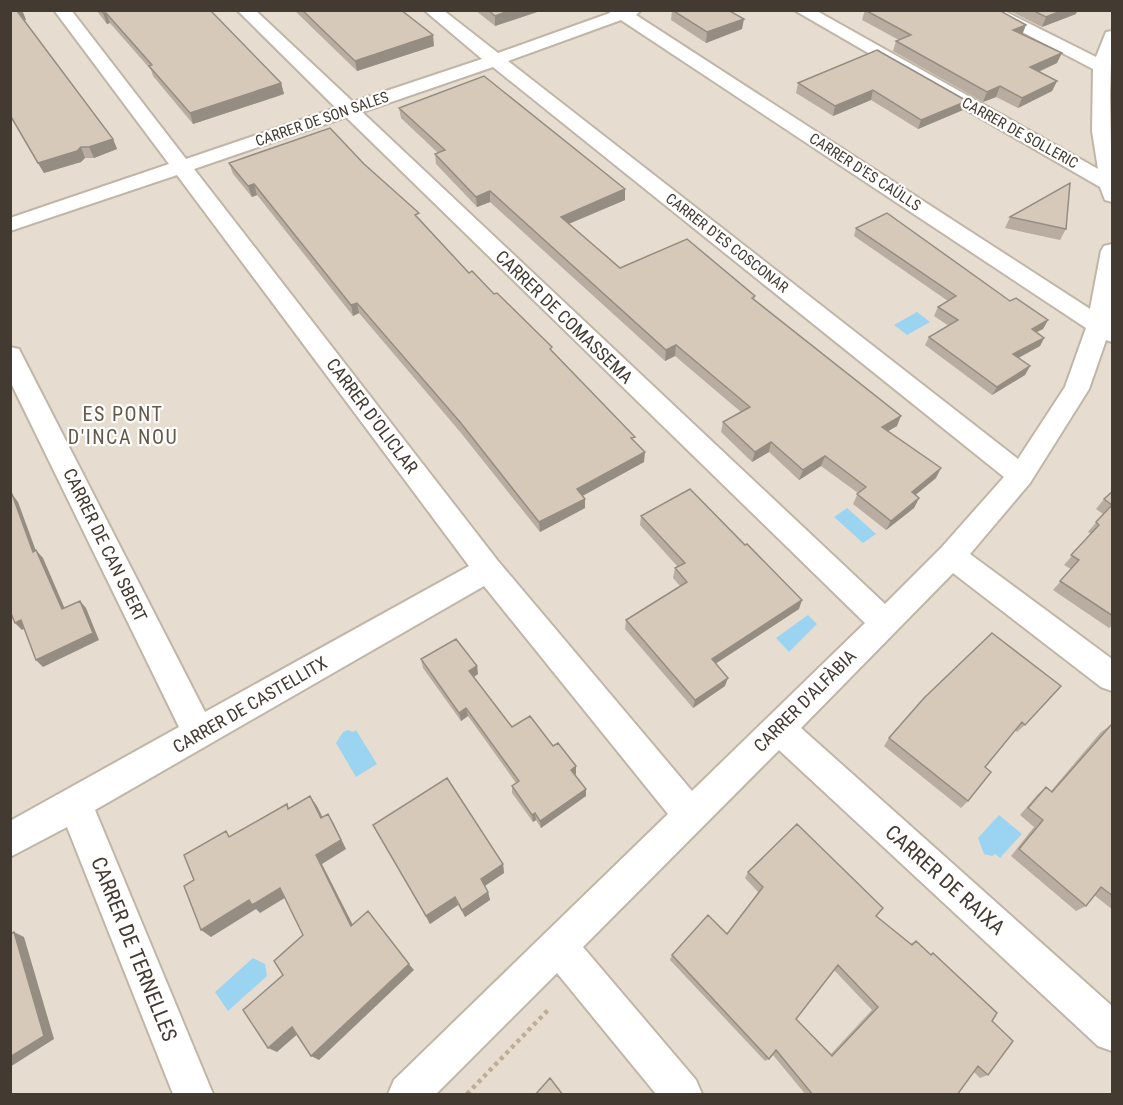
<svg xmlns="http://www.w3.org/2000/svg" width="1123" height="1105" viewBox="0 0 1123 1105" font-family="'Roboto Condensed',sans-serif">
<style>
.residential{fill:#e6ddd0}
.water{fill:#9bd4f1}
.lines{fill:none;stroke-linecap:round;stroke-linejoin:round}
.minor-casing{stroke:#c0b6a7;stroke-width:4}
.path{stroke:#bfad95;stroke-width:4.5;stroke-dasharray:4 4;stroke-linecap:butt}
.minor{fill:#fff;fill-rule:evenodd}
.wall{fill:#b8ada0;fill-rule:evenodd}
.shaded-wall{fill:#968d82}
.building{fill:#d6c9ba;stroke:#968d82;stroke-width:1.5;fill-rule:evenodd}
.labels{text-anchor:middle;stroke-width:4.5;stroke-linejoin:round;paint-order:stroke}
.far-street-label{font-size:15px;fill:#433b32;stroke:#fff}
.street-label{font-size:18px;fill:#433b32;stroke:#fff}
.neighbourhood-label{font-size:20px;letter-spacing:1.5px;fill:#665849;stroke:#fff}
.near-street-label{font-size:21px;fill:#433b32;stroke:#fff}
</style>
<rect width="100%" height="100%" fill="#f1ece2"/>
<path class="residential" d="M11,11H1112V1094H11Z"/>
<path class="water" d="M917,312L930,322L907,335L894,325Z
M847,508L876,534L863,543L834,517Z
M808,615L817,624L789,652L776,638Z
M348,730L353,732L356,730L377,764L356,777L336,743L343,732Z
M999,815L1022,834L1000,858L995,854L992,856L984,854L978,838Z
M253,958L265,964L267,976L228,1011L215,992Z"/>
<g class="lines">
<g class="minor-casing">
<path id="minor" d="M54,10H71L186,159L336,108L237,10H255L353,102L482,59L424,10H443L498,53L610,13L609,10H641L636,15L1090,309L1101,251L1104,246L1112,244V342L1106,340L1089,389L1030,483L970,554L1112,659V691L1101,687L953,573L801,728L1112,1006V1051L1098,1046L779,750L583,947L696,1080L702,1094H656L557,973L436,1094H388L394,1080L668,814L484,586L95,810L213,1094H173L67,827L10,857V821L179,727L10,381V347L19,349L22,355L205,712L469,566L177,175L10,231V218L169,164ZM621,20L1086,328L1065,387L1018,459L508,61ZM493,67L1004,477L941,548L885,604L362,112ZM346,117L865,623L692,791L498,561L194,169Z
M794,10H815L1098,169L1092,131L1093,69L980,10H1002L1096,57L1106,32L1112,31L1110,95L1112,202L1105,200L1100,187Z"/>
</g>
<path class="path" d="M467,1094L548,1010"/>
<use href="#minor" class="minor"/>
</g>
<path class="wall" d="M10,10H22L26,20H24L113,139L117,149L94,158H85L81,162L44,173L10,116Z
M96,10H210L281,83L284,94L193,124L153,76L151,70L110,23L107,24Z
M294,10H401L434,46L357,71Z
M475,10H543L495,26Z
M672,10L742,29L706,43L671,20Z
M865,10L1023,34L1057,63L1039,72L1057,81L1052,91L1018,108L996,97L983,102L893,51L896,41L899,40L862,20Z
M1008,10H1077L1076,14L1042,27Z
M877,50L967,101L963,110L918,129L871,100L833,116L796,93L798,83Z
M399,108L625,200L569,224L620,268L755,296L754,300L897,426L888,431L936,478L915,495L919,498L914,508L886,530L853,504L858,493L821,466L799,480L769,452L752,462L721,432L723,422L741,412L675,356L665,361L490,202L477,207L436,164L435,154L438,153L401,118Z
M229,163L364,164L420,219L469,273L552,352L635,442L644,462L583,495L585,508L540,532L461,433L359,313L353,316L257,195L252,197L233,174Z
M1010,217L1066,229L1060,240L1005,228Z
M856,228L1010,301L1048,320L1043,329L1037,332L1044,338L1040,346L1018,358L1030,366L1025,375L992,395L925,345L929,337L949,326L934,316L938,307L948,301L854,236Z
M1113,491V625L1109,628L1053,590L1071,569L1064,565L1091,534L1088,532L1103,514L1096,509L1104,499Z
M641,516L799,609L716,663L725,686L693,708L625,629L626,620L680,586L673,578L675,568L678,567L640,525Z
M992,633L1025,725L1017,732L1015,730L985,767L968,801L961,808L884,746L889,738Z
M421,659L477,666L478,674L474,677L512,727L553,746L576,774H575L586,789V796L541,828L536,820L533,822L512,793V786L516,783L468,716L461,721L423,668Z
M1111,725L1113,726V910L1094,895L1086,906L1076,911L1011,856L1034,827L1020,815L1038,794L1046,787L1051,791L1101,732Z
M373,825L503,864L504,873L485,886L488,892L490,900L465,917L458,905L430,924Z
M748,872L876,916L910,944L916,941L930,955L933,953L992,1021L988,1075L980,1078L974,1072L957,1095H806L773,1055L769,1059L765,1061L670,960L672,955L727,934L759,893L745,878ZM834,970L872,1010L831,1054L796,1019Z"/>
<path class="shaded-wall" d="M22,10L26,20L21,21L17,11Z
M511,10H543L495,26V16Z
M1063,10H1077L1076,14L1042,27L1046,17Z
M103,13H106L110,23L107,24Z
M744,19L742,29L706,43L707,32Z
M1026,25L1022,35L1013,30Z
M433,35L434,46L357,71L355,61Z
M1062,53L1057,63L1026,77L1030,67Z
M1057,81L1052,91L1018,108L1022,98Z
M281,83L284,94L193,124L190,113Z
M1000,86L996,97L983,102L987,92Z
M873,90L871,100L833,116L835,106Z
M967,101L963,110L918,129L921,120Z
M113,139L117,149L94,158L89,147Z
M81,147L85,158L81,162L44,173L38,163Z
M254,184L257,195L252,197L248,186Z
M625,189V200L561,227V217Z
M490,191V202L477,207L476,197Z
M357,303L359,313L353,316L351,305Z
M1048,320L1043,329L1027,337L1032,329Z
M1044,338L1040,346L1009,363L1013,354Z
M676,345L675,356L665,361L666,350Z
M1030,366L1025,375L992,395L997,387Z
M901,416L897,426L878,437L882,427Z
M771,442L769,452L752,462L755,452Z
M645,452L644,462L577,499V489Z
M825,456L821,466L799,480L803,470Z
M941,468L936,478L907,502L912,492Z
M12,494L18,502L39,559L33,552Z
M919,498L914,508L886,530L891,521Z
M585,499V508L540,532L539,522Z
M36,550L43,558L68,616L62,609Z
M802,600L799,609L709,668L712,659Z
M80,601L86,608L99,640L43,667L36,660Z
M21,620L28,627L22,630L15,623Z
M477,666L478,674L470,679L469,671Z
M728,678L725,686L693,708L695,700Z
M466,708L468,716L461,721L459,713Z
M576,766V774L571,777V770Z
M586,789V796L541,828L540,821Z
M310,796L317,806L328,828L321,818Z
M535,813L536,820L533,822L532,815Z
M328,814L334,824L346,849L322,864L357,933L351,926L316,855Z
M503,864L504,873L483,887L481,879Z
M280,888L288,896L260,913L256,909L211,937L201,930L249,900Z
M488,892L490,900L465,917L462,910Z
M455,897L458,905L430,924L426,916Z
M14,932L24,937L54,1039L10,1067Z
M409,964L414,970L319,1060L311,1056Z
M292,1027L300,1032L277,1052L268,1048Z"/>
<path class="building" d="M10,10H18L17,11L113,139L89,147H81L77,151L38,163L10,115Z
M101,10H210L281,83L190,113L149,66L152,65L106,13H103Z
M302,10H401L433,35L355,61Z
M488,10H511L495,16Z
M672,10H728L744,19L707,32Z
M865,10H999L1026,25L1013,30L1062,53L1030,67L1057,81L1022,98L1000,86L987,92L896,41L911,35Z
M1032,10H1063L1046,17Z
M877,50L967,101L921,120L873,90L835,106L798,83Z
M484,76L625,189L561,217L620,268L687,239L755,296L752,298L901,416L882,427L941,468L912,492L919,498L891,521L857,494L866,487L825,456L803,470L771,442L755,452L723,422L750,407L676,345L666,350L490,191L476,197L435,154L445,150L399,108Z
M330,128L364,164L419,213L415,215L469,273L472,271L494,294L497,293L552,347L550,349L635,437L631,438L645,452L577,489L585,499L539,522L460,422L357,303L351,305L254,184L248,186L229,163Z
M1070,183L1066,229L1010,217Z
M887,213L1010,301L1016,298L1048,320L1032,329L1044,338L1013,354L1030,366L997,387L929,337L958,320L938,307L956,296L856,228Z
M690,489L745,545L747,544L802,600L712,659L728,678L695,700L626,620L687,582L675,568L685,563L641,516Z
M1113,491V616L1060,581L1079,560L1071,555L1099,525L1096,522L1112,505L1104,499Z
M12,494L33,552L36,550L62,609L80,601L93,633L36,660L21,620L15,623L10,611V495Z
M992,633L1061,686L1025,725L1022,722L985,767L991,772L968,801L889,738L924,698Z
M456,639L477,666L469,671L512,727L530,716L553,746L558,743L576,766L571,770L586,789L540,821L535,813L532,815L512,786L519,781L466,708L459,713L421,659Z
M1111,725L1113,726V896L1101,887L1086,906L1019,849L1043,820L1028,808L1046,787L1052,792Z
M447,778L503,864L481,879L488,892L462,910L455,897L426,916L373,825Z
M310,796L321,818L328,814L341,840L316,855L351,926L368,911L409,964L311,1056L292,1027L268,1048L243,1010L283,975L274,961L303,935L280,888L252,905L249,900L201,930L184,886L194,880L184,855L226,831L229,837L287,804L288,809Z
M797,824L883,908L876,916L912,945L916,941L931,955L933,953L997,1013L992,1021L1013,1041L988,1075L978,1066L957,1095H813L776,1050L769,1059L672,955L708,915L727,934L763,887L748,872ZM838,965L878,1007L832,1056L796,1019Z
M14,932L44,1036L10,1057V934Z
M550,1078L563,1095H535Z"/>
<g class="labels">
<g class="far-street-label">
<text transform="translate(322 119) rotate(-19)" y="5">CARRER DE SON SALES</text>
<text transform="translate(1020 133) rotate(29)" y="5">CARRER DE SOLLERIC</text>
<text transform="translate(865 172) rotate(33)" y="5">CARRER D'ES CAÜLLS</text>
<text transform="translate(727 243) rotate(38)" y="5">CARRER D'ES COSCONAR</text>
</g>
<g class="street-label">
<text transform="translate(564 317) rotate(44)" y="6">CARRER DE COMASSEMA</text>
<text transform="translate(372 416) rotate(53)" y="6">CARRER D'OLICLAR</text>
<text transform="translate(105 545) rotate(64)" y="6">CARRER DE CAN SBERT</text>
<text transform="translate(805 701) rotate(-45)" y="6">CARRER D'ALFÀBIA</text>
<text transform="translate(250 705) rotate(-30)" y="6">CARRER DE CASTELLITX</text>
</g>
<g class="neighbourhood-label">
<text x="123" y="421">ES PONT<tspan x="123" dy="23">D'INCA NOU</tspan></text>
</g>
<g class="near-street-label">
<text transform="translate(945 880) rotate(42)" y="7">CARRER DE RAIXA</text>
<text transform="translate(134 949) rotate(68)" y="7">CARRER DE TERNELLES</text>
</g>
</g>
<rect width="1123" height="1105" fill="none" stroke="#433b32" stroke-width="24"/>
</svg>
